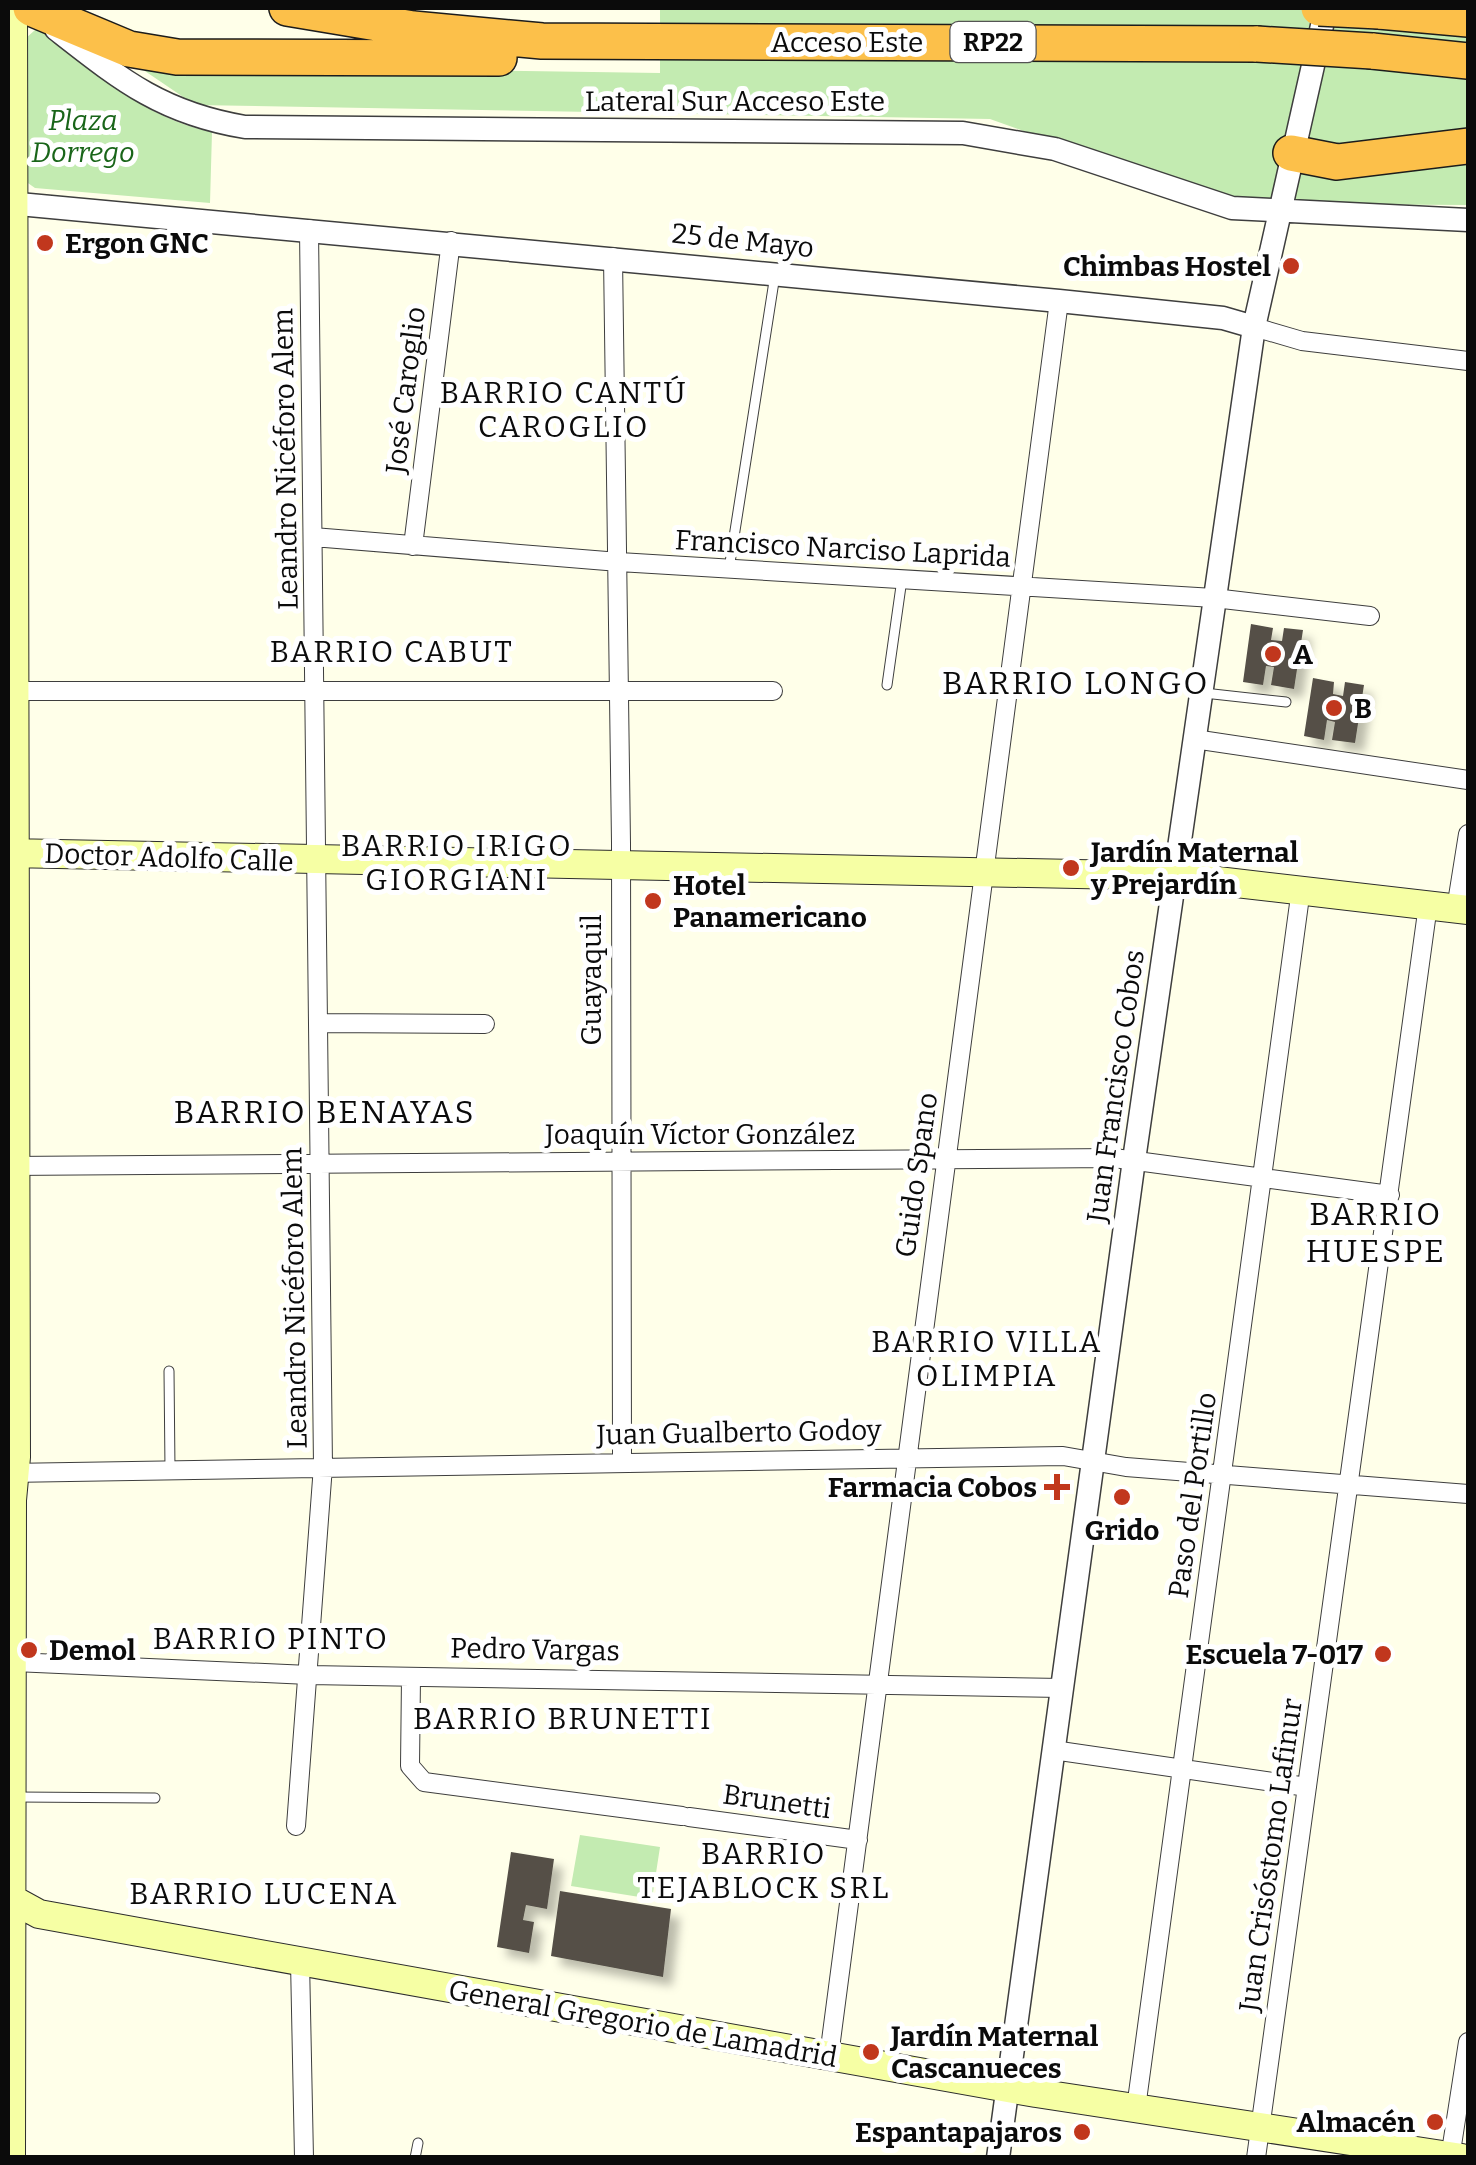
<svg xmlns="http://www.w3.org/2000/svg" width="1476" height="2165" viewBox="0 0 1476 2165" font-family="Bitter,serif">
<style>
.green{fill:#c3ebb1}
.building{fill:#544f47;filter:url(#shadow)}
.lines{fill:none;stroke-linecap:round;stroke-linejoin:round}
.service-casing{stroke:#3e3e3e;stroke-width:11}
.minor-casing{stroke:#3e3e3e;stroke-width:20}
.tertiary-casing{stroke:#3e3e3e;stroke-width:25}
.secondary-casing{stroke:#2d2d2d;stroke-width:30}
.motorway-casing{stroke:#1c1c1c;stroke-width:38}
.service{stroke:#fff;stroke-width:9}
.minor{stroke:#fff;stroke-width:18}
.tertiary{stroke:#fff;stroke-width:22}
.secondary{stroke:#f6ffa4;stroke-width:28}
.motorway{stroke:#fcc04a;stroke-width:35}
.motorway-bridge-casing{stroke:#1c1c1c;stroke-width:38;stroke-linecap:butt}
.motorway-bridge{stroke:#fcc04a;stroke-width:35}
.poi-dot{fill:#c1371d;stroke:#fff;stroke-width:4}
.labels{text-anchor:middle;stroke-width:10;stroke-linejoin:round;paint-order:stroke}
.shield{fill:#fff;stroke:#545454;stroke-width:2.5}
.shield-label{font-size:25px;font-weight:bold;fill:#0b0b0b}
.street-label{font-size:28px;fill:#0b0b0b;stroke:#fff}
.park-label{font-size:28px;font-style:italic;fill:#196519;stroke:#fff}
.poi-label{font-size:28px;font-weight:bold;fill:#0b0b0b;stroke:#fff;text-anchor:start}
.neighbourhood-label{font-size:30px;letter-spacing:2.5px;fill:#0b0b0b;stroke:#fff}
.quarter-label{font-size:32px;letter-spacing:2.5px;fill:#0b0b0b;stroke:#fff}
</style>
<defs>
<filter id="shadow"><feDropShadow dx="9" dy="9" stdDeviation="5" flood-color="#0004"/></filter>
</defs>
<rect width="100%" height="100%" fill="#ffffe9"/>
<path class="green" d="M660,8H1468V205L1286,204L1196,193L990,119L195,105L136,65L660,73Z
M35,30L44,31C99,72 142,118 212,132L210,203L35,188L25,181V39Z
M580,1835L660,1847L652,1899L571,1886Z"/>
<path class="building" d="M1251,624L1273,628L1271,640L1282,641L1284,628L1303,630L1294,689L1271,685L1274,667L1266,666L1263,685L1243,682Z
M1313,678L1334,682L1333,694L1343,696L1345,682L1364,685L1355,743L1332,740L1335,722L1327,720L1324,740L1304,736Z
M511,1852L554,1859L547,1909L526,1905L523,1920L534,1922L529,1953L497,1947Z
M560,1891L671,1909L663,1977L551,1956Z"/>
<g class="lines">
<g class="service-casing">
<path id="service" d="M729,569L775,275
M887,685L902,579
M1204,693L1286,702
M169,1371L170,1469
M17,1797L155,1798
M415,2158L418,2143"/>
</g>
<g class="minor-casing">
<path id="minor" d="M613,257L621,843L622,1463
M1254,327L1302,341L1468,361
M313,537L619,562L1214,598L1370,616
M413,546L451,241
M16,691H773
M1194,739L1468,780
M1456,909L1468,834
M319,1023L485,1024
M8,1166L1114,1158L1390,1195
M8,1473L1063,1456L1126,1467L1468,1494
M14,1662L309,1675L1062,1688
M411,1677L410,1766L424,1782L682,1816
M1053,1750L1307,1787
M689,1817L858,1840
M296,1826L323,1466L309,229
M300,1961L304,2158
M829,2056L1059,301
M1136,2108L1301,889
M1256,2158L1428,905
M1450,2158L1468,2042"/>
</g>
<g class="tertiary-casing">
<path id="tertiary" d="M56,29C120,79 161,113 245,127L963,133L1055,149L1232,208L1468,220
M8,203L1059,301L1223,318L1254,327
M998,2158L1134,1160L1254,327L1326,8"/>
</g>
<g class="secondary-casing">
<path id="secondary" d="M8,853L1175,876L1468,910
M8,1897L39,1914L249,1952L1036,2093L1462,2158
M11,2158L12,1500L16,1457L13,8"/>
</g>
<g class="motorway-casing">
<path id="motorway" d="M31,8L129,49L177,57L499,58
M287,8L413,29L542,41L1257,44
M1379,11L1468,19
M1372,51L1468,61
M1291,153L1337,162L1468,146"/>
</g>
<use href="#service" class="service"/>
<use href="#minor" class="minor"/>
<use href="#tertiary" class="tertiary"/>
<use href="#secondary" class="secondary"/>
<use href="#motorway" class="motorway"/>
<g class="motorway-bridge-casing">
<path id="motorway-bridge" d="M1319,8L1379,11
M1257,44L1372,51"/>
</g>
<use href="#motorway-bridge" class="motorway-bridge"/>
</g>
<g class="poi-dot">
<circle cx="45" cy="243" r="10"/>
<circle cx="1291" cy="266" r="10"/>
<circle cx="1273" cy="654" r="10"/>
<circle cx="1334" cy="708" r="10"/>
<circle cx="1071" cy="868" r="10"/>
<circle cx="653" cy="901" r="10"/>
<path d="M1052 1472h10v10h10v10h-10v10h-10v-10h-10v-10h10z"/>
<circle cx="1122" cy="1497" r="10"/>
<circle cx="29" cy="1650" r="10"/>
<circle cx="1383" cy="1654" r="10"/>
<circle cx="871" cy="2052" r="10"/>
<circle cx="1435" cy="2122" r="10"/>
<circle cx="1082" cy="2132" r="10"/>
</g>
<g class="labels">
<rect class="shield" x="950.5" y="22" width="85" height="40" rx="8"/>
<g class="shield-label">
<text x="993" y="51">RP22</text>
</g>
<g class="street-label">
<text x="847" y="52">Acceso Este</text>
<text x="735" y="111">Lateral Sur Acceso Este</text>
<text transform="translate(743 240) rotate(6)" y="10">25 de Mayo</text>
<text transform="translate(405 390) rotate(-83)" y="10">José Caroglio</text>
<text transform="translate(285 459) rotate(-91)" y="10">Leandro Nicéforo Alem</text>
<text transform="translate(843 548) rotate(3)" y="10">Francisco Narciso Laprida</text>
<text transform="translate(169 857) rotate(2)" y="10">Doctor Adolfo Calle</text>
<text transform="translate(591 980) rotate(-90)" y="10">Guayaquil</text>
<text transform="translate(1115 1086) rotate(-82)" y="10">Juan Francisco Cobos</text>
<text x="700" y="1144">Joaquín Víctor González</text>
<text transform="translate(916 1175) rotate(-82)" y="10">Guido Spano</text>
<text transform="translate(294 1298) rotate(-91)" y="10">Leandro Nicéforo Alem</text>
<text transform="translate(739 1432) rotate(-1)" y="10">Juan Gualberto Godoy</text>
<text transform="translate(1192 1495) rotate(-82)" y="10">Paso del Portillo</text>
<text transform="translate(535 1649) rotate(1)" y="10">Pedro Vargas</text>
<text transform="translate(777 1801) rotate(8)" y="10">Brunetti</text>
<text transform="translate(1270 1855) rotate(-82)" y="10">Juan Crisóstomo Lafinur</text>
<text transform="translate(643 2023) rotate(10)" y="10">General Gregorio de Lamadrid</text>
</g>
<g class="park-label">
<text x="83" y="130">Plaza<tspan x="83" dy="32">Dorrego</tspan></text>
</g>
<g class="poi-label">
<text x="65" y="253">Ergon GNC</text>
<text x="1271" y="276" text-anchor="end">Chimbas Hostel</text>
<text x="1293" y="664">A</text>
<text x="1354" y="718">B</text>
<text x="1091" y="862">Jardín Maternal<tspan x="1091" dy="32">y Prejardín</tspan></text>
<text x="673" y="895">Hotel<tspan x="673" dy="32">Panamericano</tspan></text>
<text x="1037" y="1497" text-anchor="end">Farmacia Cobos</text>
<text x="1122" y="1540" text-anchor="middle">Grido</text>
<text x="49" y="1660">Demol</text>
<text x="1363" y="1664" text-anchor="end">Escuela 7-017</text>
<text x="891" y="2046">Jardín Maternal<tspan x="891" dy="32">Cascanueces</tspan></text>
<text x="1415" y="2132" text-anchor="end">Almacén</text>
<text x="1062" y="2142" text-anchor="end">Espantapajaros</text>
</g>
<g class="neighbourhood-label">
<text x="564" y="403">BARRIO CANTÚ<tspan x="564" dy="34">CAROGLIO</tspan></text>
<text x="392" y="662">BARRIO CABUT</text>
<text x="457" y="856">BARRIO IRIGO<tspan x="457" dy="34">GIORGIANI</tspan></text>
<text x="987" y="1352">BARRIO VILLA<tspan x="987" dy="34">OLIMPIA</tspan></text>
<text x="271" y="1649">BARRIO PINTO</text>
<text x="563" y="1729">BARRIO BRUNETTI</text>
<text x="764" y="1864">BARRIO<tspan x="764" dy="34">TEJABLOCK SRL</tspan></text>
<text x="264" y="1904">BARRIO LUCENA</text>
</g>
<g class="quarter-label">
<text x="1076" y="694">BARRIO LONGO</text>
<text x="325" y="1123">BARRIO BENAYAS</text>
<text x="1376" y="1225">BARRIO<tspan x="1376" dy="37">HUESPE</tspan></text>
</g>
</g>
<rect width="1476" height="2165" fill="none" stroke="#0b0b0b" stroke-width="20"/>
</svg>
